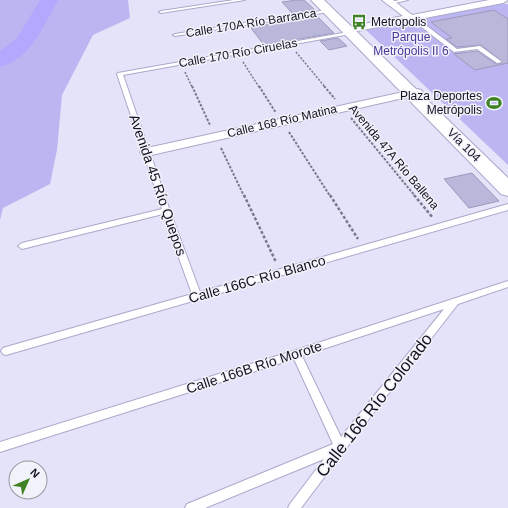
<svg xmlns="http://www.w3.org/2000/svg" width="508" height="508" viewBox="0 0 508 508" font-family="Arial,sans-serif">
<style>
.green{fill:#bbb6f1;fill-rule:evenodd}
.lines{fill:none;stroke-linecap:round;stroke-linejoin:round}
.river{fill:#b2a9fe;fill-rule:evenodd}
.building{fill:#b9b7da;stroke:#9c9abc}
.lane-casing{stroke:#aba8cb;stroke-width:2}
.street-casing{stroke:#aba8cb;stroke-width:2}
.secondary-casing{stroke:#aba8cb;stroke-width:2}
.path-far2{stroke:#7a798a;stroke-width:1.5;stroke-dasharray:2 1.5;stroke-linecap:butt}
.path-far1{stroke:#7a798a;stroke-width:2;stroke-dasharray:2.5 1.5;stroke-linecap:butt}
.path{stroke:#7a798a;stroke-width:2.5;stroke-dasharray:3 2;stroke-linecap:butt}
.lane{fill:#fff;fill-rule:evenodd}
.street{fill:#fff;fill-rule:evenodd}
.secondary{fill:#fff;fill-rule:evenodd}
.labels{text-anchor:middle;stroke-width:3;stroke-linejoin:round;paint-order:stroke}
.far-poi-label{font-size:12px;fill:#14121f;stroke:#f2f2fa;text-anchor:start}
.far-street-label{font-size:12px;fill:#14121f;stroke:#f2f2fa}
.far-park-label{font-size:12px;fill:#4b3696;stroke:#f2f2fa}
.street-label{font-size:14px;fill:#14121f;stroke:#f2f2fa}
.near-street-label{font-size:17px;fill:#14121f;stroke:#f2f2fa}
</style>
<rect width="100%" height="100%" fill="#e4e3f9"/>
<path class="green" d="M0,0H128L130,18L93,35L62,95L57,150L50,184L3,208L0,220Z
M500,4H508V19L494,10L431,22L441,30L460,36L446,39L452,44C478,39 485,46 508,56V165L366,30ZM476,49L497,65L455,54Z"/>
<g class="lines">
<path class="river" d="M40,0H58C44,25 30,60 0,67V51L17,38Z"/>
</g>
<path class="building" d="M297,0H304L315,10L293,14L282,2Z
M494,10L508,19V63L475,70L454,54L477,51L496,64L502,63L503,62L481,45L457,47L446,39L452,38L431,22Z
M316,15L334,33L264,45L251,28Z
M338,38L347,46L329,50L320,41Z
M472,173L499,201L469,208L444,179Z"/>
<g class="lines">
<g class="lane-casing">
<path id="lane" d="M234,0H245L161,13L159,12L161,11Z
M399,0H408L390,4L388,3Z
M327,10H329V12L175,36L173,35L175,34Z
M411,17H415L457,49L480,46L502,62L497,63L477,49L454,52L411,19Z
M354,31L356,32V33L123,75L170,211L200,292L508,204V210L6,355L3,354L1,351L3,348L6,347L192,294L163,214L22,249L18,246L22,243L162,209L117,74L118,73Z
M508,281V287L458,304L344,451L301,508H288L290,504L324,459L205,508H185L187,504L333,444L294,359L0,452V442L296,350ZM444,309L341,437L302,356Z"/>
</g>
<g class="street-casing">
<path id="street" d="M382,0H393L412,15L489,0H508L503,3L347,33L344,32L342,30L344,28L403,16Z
M417,89L421,90L423,92L421,94L147,156L142,155L140,152L142,149L147,148Z"/>
</g>
<g class="secondary-casing">
<path id="secondary" d="M311,0H324L508,178V196L501,194Z"/>
</g>
<path class="path-far2" d="M296,52L325,87
M243,62L259,87
M185,72L192,87"/>
<path class="path-far1" d="M192,86L210,125
M259,86L276,113
M324,86L335,99
M351,118L415,196
M289,132L330,196
M221,148L244,196"/>
<path class="path" d="M244,195L276,262
M330,195L358,239
M414,195L433,218"/>
<use href="#lane" class="lane"/>
<use href="#street" class="street"/>
<use href="#secondary" class="secondary"/>
</g>
<defs>
<g id="bus-bare" transform="scale(1.2)"><path d="M-5-6H5V4H4V6H2V4H-2V6H-4V4H-5ZM-3.5-4V0h7V-4ZM-3.5 1.2v1.5H-2V1.2ZM2 1.2v1.5H3.5V1.2Z" fill="#408325" stroke="#f2f2fa" stroke-width="2.5" paint-order="stroke"/></g>
<g id="stadium-bare" transform="scale(1.2)"><path d="M0-5a6.5 5 0 1 0 0 10a6.5 5 0 1 0 0-10ZM-3.5-1.8h7v3.6h-7Z" fill="#408325" stroke="#f2f2fa" stroke-width="2.5" paint-order="stroke"/></g>
</defs>
<g fill-rule="evenodd">
<use href="#bus-bare" x="359" y="22"/>
<use href="#stadium-bare" x="494" y="103"/>
</g>
<g class="labels">
<g class="far-poi-label">
<text x="371" y="26">Metropolis</text>
<text x="482" y="100" text-anchor="end">Plaza Deportes<tspan x="482" dy="14">Metrópolis</tspan></text>
</g>
<g class="far-street-label">
<text transform="translate(251 23) rotate(-9)" y="4">Calle 170A Río Barranca</text>
<text transform="translate(238 53) rotate(-10)" y="4">Calle 170 Río Ciruelas</text>
<text transform="translate(282 121) rotate(-13)" y="4">Calle 168 Río Matina</text>
<text transform="translate(464 145) rotate(45)" y="4">Vía 104</text>
<text transform="translate(394 157) rotate(50)" y="4">Avenida 47A Río Ballena</text>
</g>
<g class="far-park-label">
<text x="411" y="41">Parque<tspan x="411" dy="14">Metrópolis II 6</tspan></text>
</g>
<g class="street-label">
<text transform="translate(158 185) rotate(71)" y="5">Avenida 45 Río Quepos</text>
<text transform="translate(257 279) rotate(-16)" y="5">Calle 166C Río Blanco</text>
<text transform="translate(254 367) rotate(-18)" y="5">Calle 166B Río Morote</text>
</g>
<g class="near-street-label">
<text transform="translate(374 405) rotate(-52)" y="6">Calle 166 Río Colorado</text>
</g>
</g>
<g transform="translate(28 480) rotate(45)"><circle r="19" fill="#f2f2fa" stroke="#9998a2"/>
<path d="M0-3L7 15L0 10L-7 15Z" fill="#408325"/>
<text y="-6" font-size="11" font-weight="bold" text-anchor="middle" fill="#14121f">N</text>
</g>
</svg>
